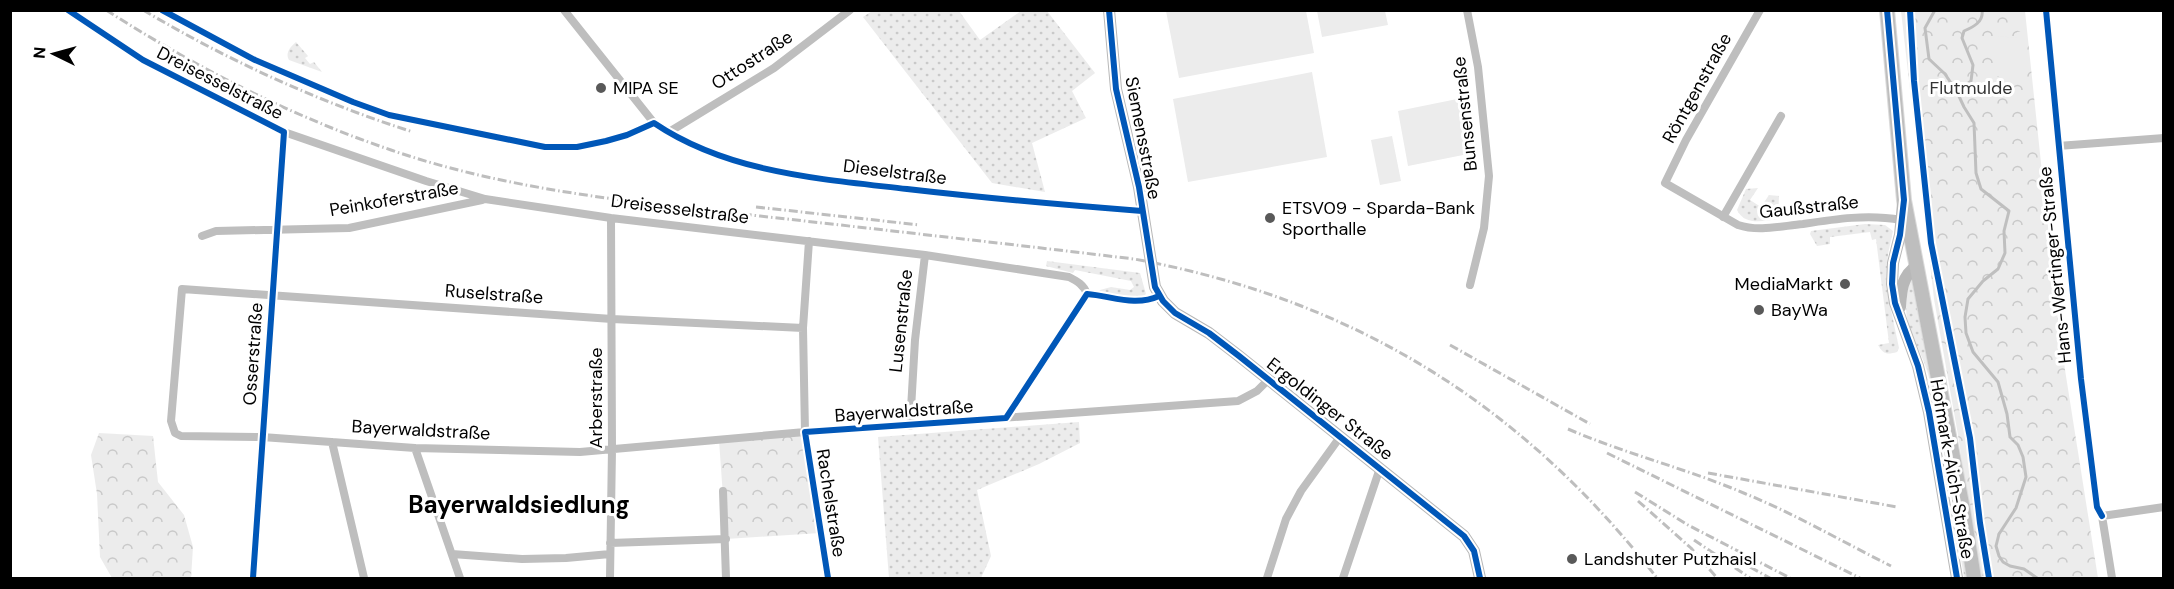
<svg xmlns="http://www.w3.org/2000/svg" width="2174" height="589" viewBox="0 0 2174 589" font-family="'DM Sans',sans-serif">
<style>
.grass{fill:url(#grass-dots)}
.forest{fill:url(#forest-crowns)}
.pitch{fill:#ececec}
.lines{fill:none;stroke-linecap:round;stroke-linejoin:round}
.stream{stroke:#bfbfbf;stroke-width:3}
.primary-casing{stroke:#dbdbdb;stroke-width:16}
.street{stroke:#bebebe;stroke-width:8}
.secondary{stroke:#b8b8b8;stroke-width:12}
.primary{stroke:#bebebe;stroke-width:14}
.rail{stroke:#bebebe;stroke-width:3;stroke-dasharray:9 3 1.5 3;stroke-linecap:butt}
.cycleway-casing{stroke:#fff;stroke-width:10}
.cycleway{stroke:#0057b8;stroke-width:6}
.poi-dot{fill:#595959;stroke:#fff;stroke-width:2}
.labels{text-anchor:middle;stroke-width:6;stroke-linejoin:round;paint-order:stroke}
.street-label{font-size:18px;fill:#000;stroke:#fff}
.poi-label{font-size:18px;fill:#000;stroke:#fff;text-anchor:start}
.park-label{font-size:18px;fill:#333;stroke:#fff}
.district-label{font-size:24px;font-weight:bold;fill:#000;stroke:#fff}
</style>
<defs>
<pattern id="grass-dots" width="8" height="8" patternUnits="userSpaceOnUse" patternTransform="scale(1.5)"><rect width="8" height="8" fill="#ececec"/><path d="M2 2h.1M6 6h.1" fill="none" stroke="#c9c9c9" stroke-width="1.8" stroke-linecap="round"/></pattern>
<pattern id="forest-crowns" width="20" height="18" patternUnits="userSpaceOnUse" patternTransform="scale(1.5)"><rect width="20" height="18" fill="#ececec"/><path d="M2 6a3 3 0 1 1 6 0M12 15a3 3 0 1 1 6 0" fill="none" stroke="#c9c9c9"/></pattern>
</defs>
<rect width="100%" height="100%" fill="#fff"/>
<path class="grass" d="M872,11H959L980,40L1021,11H1047L1095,73L1072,91L1086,118L1032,143L1045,192L992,183L863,17Z
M296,42L308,56L305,58L310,64L314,62L322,72L289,60C285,53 290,47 296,42Z
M1758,188L1750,200L1761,207L1769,195L1779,196L1778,219C1763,221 1745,226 1737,210L1746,189Z
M1865,224L1885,225L1893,231L1888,254L1886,286L1899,348L1897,352C1887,355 1883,354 1878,345L1889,343L1876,239L1872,240L1870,232L1830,237V244L1817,246L1810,234L1811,231Z
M1047,261L1140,273L1146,294L1141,298L1099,292L1100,290L1111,287L1130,290L1134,287L1131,281L1075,270L1073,273L1046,266Z
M1911,277L1968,578H1964C1953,510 1945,441 1928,374C1923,356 1913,340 1908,322C1904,307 1907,292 1911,277Z
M1079,422L1080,443L1039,464L977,490L991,556L981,578H889L878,437Z"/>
<path class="forest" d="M1901,11H2025L2041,163L2065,370L2098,578H1979L1958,435L1934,299Z
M805,432L820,533L726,539L719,440Z
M99,433L153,436L158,482L184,515L193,547L191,578H112L100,557L97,494L91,455Z"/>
<path class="pitch" d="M1166,11H1306L1314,53L1179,78Z
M1317,11H1385L1388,25L1322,37Z
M2023,31L2027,79L2020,80L2019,74L2008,75V79L2001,80L2000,76H1997L1994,40L1998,39L1997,36L2017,38V32Z
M1312,72L1327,157L1188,182L1173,99Z
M1467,97L1478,152L1408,166L1398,111Z
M1392,136L1401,181L1380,185L1371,140Z"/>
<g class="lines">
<path class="stream" d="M1935,10L1925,28L1929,59L1945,74L1957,92
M1982,10C1984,22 1973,27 1964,31L1962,38L1973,65L1971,81L1957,92L1964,107L1974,123L1976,173L1981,189L2009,211L2004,231L2005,253L1998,269L1983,281L1968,299L1965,317L1966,333L1973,352L1998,382L2007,414L2010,437L2018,445L2023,457L2026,477L2016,508L1999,534L1996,546L1999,556L2003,562L2010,566L2024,569L2037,578"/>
<g class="primary-casing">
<path id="primary" d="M1887,10L1904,200L1963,509L1974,578"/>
</g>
<path class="street" d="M564,10L654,123C728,173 820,179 907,189C985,198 1064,205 1142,211
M1467,10L1478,67L1489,176L1484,228L1470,285
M1760,10L1686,140L1665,183L1738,225C1759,232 1781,226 1803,224C1835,219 1868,214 1901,220
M2046,10L2080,370
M143,60L284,132L426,181L485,199L611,218L925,255L1069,277C1077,281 1084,285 1087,294L1006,418
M669,132L774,68L850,10
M2058,146L2164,138
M1723,217L1781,116
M202,236L216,231L349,228L482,200
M809,241L803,328L805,432L828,578
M803,328L612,319L182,289L171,421L175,433L181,436L262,437L415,448L580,452L805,432L1238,401L1257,391L1268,380
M910,426L915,340L925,255
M332,442L364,578
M415,448L460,578
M723,491L726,578
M610,543L726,539
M452,554L522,559L566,558L610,554
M253,578L284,132
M610,578L612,449L611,218
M1267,578L1286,519L1301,491L1340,437
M1343,578L1380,468
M2112,578L2102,516L2164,507"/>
<path class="secondary" d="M1109,10L1116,89L1139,187L1155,287L1163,301L1175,313L1209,333L1239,356L1464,536L1474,551L1480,578
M1903,204L1900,235L1893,263L1892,284L1895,303L1918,366L1929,412L1957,578
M1900,307C1901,292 1902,275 1916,267"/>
<use href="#primary" class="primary"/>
<path class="rail" d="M106,10C195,67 291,116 391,150C510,191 635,202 760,216C885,230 1009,244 1134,259C1352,299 1521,403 1657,578
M143,10C229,61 319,102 413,132
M756,207L920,225
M1450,345L1590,424
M1568,429C1626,454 1688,469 1746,494C1795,514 1843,542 1891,566
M1607,453L1860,578
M1708,473L1897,507
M1635,492L1688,525L1790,578
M1638,501L1691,548L1717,578
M1694,540L1750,578
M1750,567L1770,578"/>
<g class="cycleway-casing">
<path id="cycleway" d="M68,10L143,60L284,132L253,578
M162,10L255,60L353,102L389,115L545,147H577L606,141L627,135L654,123C728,173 820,179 907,189C985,198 1064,205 1142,211
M1109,10L1116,89L1139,187L1155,287L1163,301L1175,313L1209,333L1239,356L1464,536L1474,551L1480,578
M1887,10L1904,200L1900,235L1893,263L1892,284L1895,303L1918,366L1929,412L1957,578
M1910,10L1914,81L1931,243L1970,438L1980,523L1989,578
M2046,10L2081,379L2097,507L2102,516
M828,578L805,432L1006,418L1087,294C1112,296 1135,307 1159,296"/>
</g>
<use href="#cycleway" class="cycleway"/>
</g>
<g class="poi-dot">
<circle cx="601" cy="88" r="6"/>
<circle cx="1270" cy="218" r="6"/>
<circle cx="1845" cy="284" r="6"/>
<circle cx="1759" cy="310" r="6"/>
<circle cx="1572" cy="559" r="6"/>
</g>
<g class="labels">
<g class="street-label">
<text transform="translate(752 60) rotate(-33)" y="6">Ottostraße</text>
<text transform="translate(220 83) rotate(27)" y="6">Dreisesselstraße</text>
<text transform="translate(1697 88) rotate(-61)" y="6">Röntgenstraße</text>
<text transform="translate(1465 114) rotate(-96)" y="6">Bunsenstraße</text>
<text transform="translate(1143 138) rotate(79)" y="6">Siemensstraße</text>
<text transform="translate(895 172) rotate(7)" y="6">Dieselstraße</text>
<text transform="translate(394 199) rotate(-10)" y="6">Peinkoferstraße</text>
<text transform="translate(1809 207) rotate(-6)" y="6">Gaußstraße</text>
<text transform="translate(680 209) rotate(7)" y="6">Dreisesselstraße</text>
<text transform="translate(2055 265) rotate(-96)" y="6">Hans-Wertinger-Straße</text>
<text transform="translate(494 294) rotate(4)" y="6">Ruselstraße</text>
<text transform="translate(901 321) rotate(-84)" y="6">Lusenstraße</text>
<text transform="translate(253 354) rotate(-86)" y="6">Osserstraße</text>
<text transform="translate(596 398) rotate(-90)" y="6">Arberstraße</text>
<text transform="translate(1330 409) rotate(38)" y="6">Ergoldinger Straße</text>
<text transform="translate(904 411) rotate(-4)" y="6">Bayerwaldstraße</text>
<text transform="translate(421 430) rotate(3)" y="6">Bayerwaldstraße</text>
<text transform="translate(1952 469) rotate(80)" y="6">Hofmark-Aich-Straße</text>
<text transform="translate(831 503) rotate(81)" y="6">Rachelstraße</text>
</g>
<g class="poi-label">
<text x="613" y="94">MIPA SE</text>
<text x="1282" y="214">ETSV09 - Sparda-Bank<tspan x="1282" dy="21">Sporthalle</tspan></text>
<text x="1833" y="290" text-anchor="end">MediaMarkt</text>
<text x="1771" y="316">BayWa</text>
<text x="1584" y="565">Landshuter Putzhaisl</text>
</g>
<g class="park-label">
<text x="1971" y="94">Flutmulde</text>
</g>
<g class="district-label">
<text x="519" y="513">Bayerwaldsiedlung</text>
</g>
</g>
<rect width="2174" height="589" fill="none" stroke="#000000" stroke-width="24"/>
<g transform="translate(54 54) rotate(275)" stroke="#ffffff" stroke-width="4.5" paint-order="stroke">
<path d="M0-4.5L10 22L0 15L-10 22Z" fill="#000000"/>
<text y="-9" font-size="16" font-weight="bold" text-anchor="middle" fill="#000000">N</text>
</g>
</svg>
